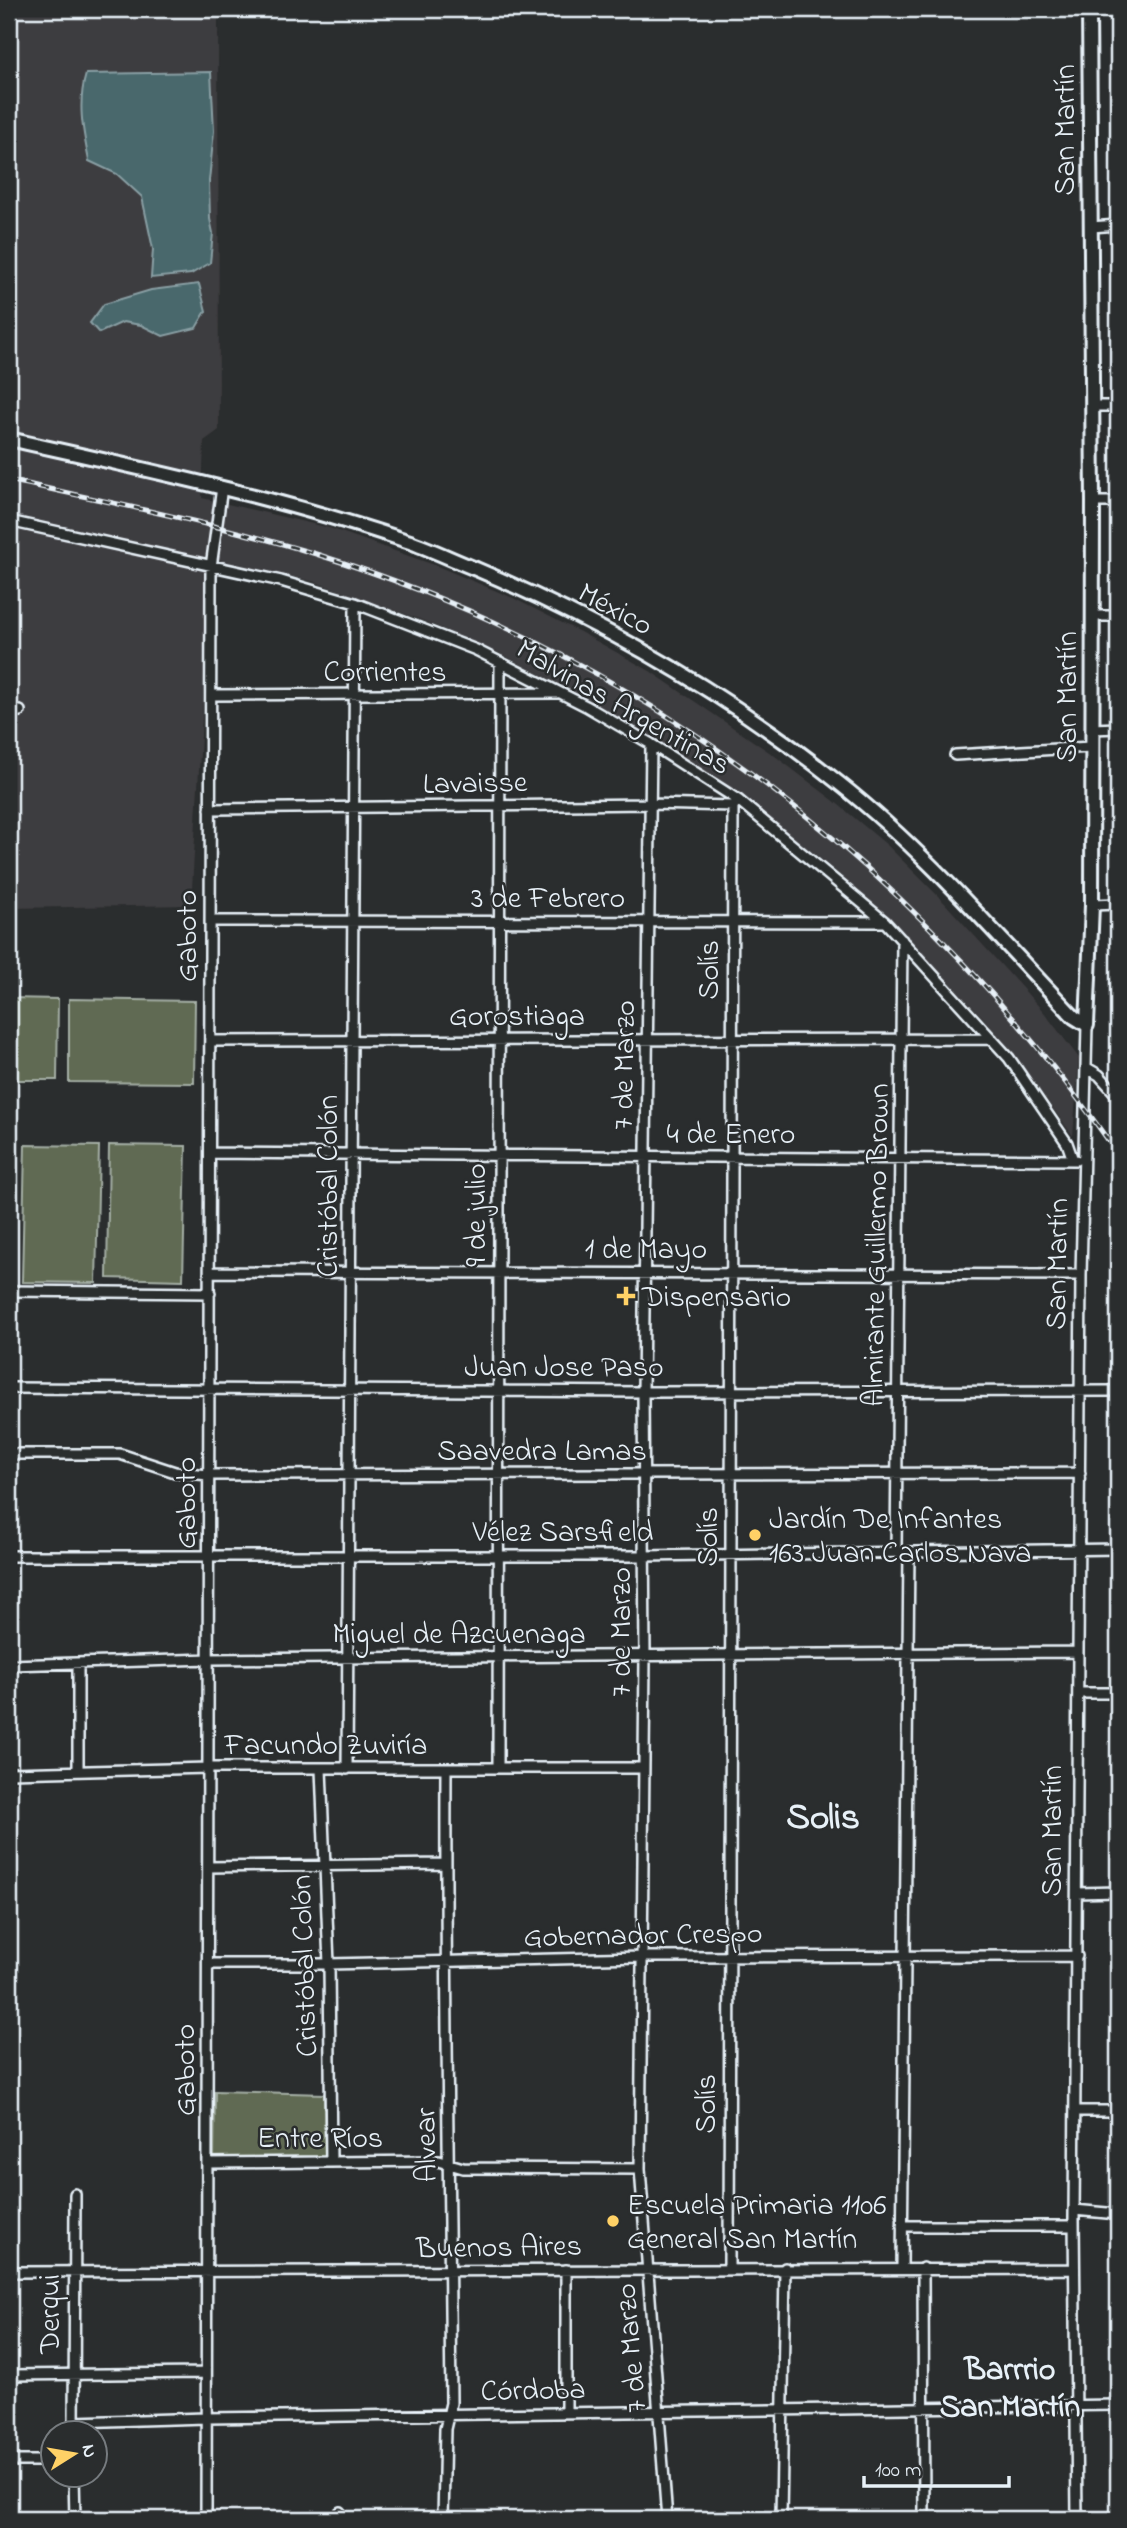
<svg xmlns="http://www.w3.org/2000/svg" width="1127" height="2528" viewBox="0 0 1127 2528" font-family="'Indie Flower',sans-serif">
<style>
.built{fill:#3e3c3f}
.green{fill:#616b52;stroke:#a4aea5;stroke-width:2}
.water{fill:#4a686c;stroke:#899fa4;stroke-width:2}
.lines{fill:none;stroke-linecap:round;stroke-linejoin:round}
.street-casing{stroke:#e8f1f8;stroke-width:14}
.secondary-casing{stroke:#e8f1f8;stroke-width:18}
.street{stroke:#2a2d2e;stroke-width:9}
.secondary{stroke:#2a2d2e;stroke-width:12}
.rail-casing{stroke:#e8f1f8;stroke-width:5}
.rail{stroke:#2a2d2e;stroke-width:2.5;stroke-dasharray:8;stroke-linecap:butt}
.poi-dot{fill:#ffd166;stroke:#2a2d2e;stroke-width:2.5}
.labels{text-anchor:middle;stroke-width:5;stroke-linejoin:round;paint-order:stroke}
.street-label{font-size:30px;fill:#e8f1f8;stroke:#2a2d2e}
.poi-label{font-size:30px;fill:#e8f1f8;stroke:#2a2d2e;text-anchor:start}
.neighbourhood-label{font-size:32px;font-weight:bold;fill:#e8f1f8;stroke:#2a2d2e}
.district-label{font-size:37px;font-weight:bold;fill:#e8f1f8;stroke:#2a2d2e}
</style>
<rect width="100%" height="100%" fill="#2a2d2e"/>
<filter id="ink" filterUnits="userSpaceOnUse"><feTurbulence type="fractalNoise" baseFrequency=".0143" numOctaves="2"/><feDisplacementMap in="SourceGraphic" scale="14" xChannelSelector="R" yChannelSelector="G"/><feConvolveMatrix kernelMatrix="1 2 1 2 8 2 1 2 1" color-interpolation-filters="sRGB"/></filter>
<g filter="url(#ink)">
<path class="built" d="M9,9H218L219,430L204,441L202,498L330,528L437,566L513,598L580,632L650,671L775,756L833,800L887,845L941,899L1043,1011L1079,1058L1073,1136L1013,1054L984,1019L883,912L821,859L759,811L676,753L563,686L499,653L419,619L315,582L201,556V565L211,567L191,905L9,908Z"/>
<path class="green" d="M9,998L58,999L57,1080H9Z
M69,999L195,1001L194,1083L69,1082Z
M25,1145L99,1146L96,1283L22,1282Z
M109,1145L186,1146L183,1280L107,1278Z
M215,2091L324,2094L325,2157L214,2158Z"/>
<path class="water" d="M211,72L214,131L209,181L210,219L213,233L210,263L191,274L151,278L153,249L142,197L117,174L89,161C83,131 77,104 86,74Z
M199,284L206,311L196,328L163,336L141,325L123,322L99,333L90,323L104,304L151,290Z"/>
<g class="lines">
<g class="street-casing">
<path id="street" d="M1091,227L1118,225
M1092,406H1118
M1093,502H1118
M9,521L281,581L355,603L476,650L586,706L651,744L738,800L885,922L1009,1058L1067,1143L1073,1160
M1092,616H1118
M211,695L557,693
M9,712L20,711
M1092,729L1118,728
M651,744L643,1392L645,1657L640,2169L667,2519
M955,755L1091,747
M210,809L650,804L733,806L737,802
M1092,905L1118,904
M210,921L885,922
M210,1041L992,1039
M1087,1068L1099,1075L1118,1096
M210,1153L1076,1160
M210,1272L1081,1275
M9,1291L210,1293
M9,1388L643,1392L1118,1391
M9,1454H120L175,1472L209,1475L1080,1473
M896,1552L902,940
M9,1556H644L1118,1549
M78,1663V1771
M9,1665L210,1659L1078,1652
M1078,1693H1118
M498,1768L500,662
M321,1769L329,1964L331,2162
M347,1769L355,603
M9,1773L209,1768H643
M209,1867L446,1864
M1077,1893L1118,1892
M209,1964H329L642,1957L1077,1956
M1076,2111H1118
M208,2163L439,2161L463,2168L640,2169
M1074,2210L1118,2214
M902,2226H1074
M729,2268L733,806
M902,2268L909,1552
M923,2268L924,2519
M566,2270V2413
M9,2272L1074,2269
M9,2375L206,2373
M74,2422L206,2418L1118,2405
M74,2434L75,2194
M9,2461H52
M74,2476L75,2519
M340,2512L341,2519
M206,2519L211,567L222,487
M443,2519L445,2429L451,2403C449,2192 445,1981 446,1769
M781,2519L785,2268
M1077,2519L1074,2220L1078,1652L1081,1275L1087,1025"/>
</g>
<g class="secondary-casing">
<path id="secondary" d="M9,439C143,469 277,497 407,541C431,549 453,560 476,569C606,624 730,696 840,784C926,852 999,938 1074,1017L1087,1025
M1087,1025L1092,905L1093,502L1089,9"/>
</g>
<use href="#street" class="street"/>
<use href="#secondary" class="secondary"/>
<g class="rail-casing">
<path id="rail" d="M9,480C111,503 215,523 316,554C651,658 918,868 1118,1154"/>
</g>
<use href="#rail" class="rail"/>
</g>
</g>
<g class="poi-dot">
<path d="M622.5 1285.5h7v7h7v7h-7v7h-7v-7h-7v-7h7z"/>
<circle cx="755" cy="1535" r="7"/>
<circle cx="613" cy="2221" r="7"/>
</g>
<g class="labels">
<g class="street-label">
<text transform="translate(1064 130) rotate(-90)" y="10">San Martín</text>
<text transform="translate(616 608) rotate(28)" y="10">México</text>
<text x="385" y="681">Corrientes</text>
<text transform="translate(1066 697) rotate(-90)" y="10">San Martín</text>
<text transform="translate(624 706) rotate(30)" y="10">Malvinas Argentinas</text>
<text transform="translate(475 782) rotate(-1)" y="10">Lavaisse</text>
<text x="548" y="907">3 de Febrero</text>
<text transform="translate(186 936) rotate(-90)" y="10">Gaboto</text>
<text transform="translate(708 970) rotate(-90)" y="10">Solís</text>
<text x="517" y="1025">Gorostiaga</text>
<text transform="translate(623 1065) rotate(-89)" y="10">7 de Marzo</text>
<text x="731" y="1143">4 de Enero</text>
<text transform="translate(327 1186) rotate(-90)" y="10">Cristóbal Colón</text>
<text transform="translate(475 1215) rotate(-90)" y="10">9 de julio</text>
<text transform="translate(875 1245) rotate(-89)" y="10">Almirante Guillermo Brown</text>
<text x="646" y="1258">1 de Mayo</text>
<text transform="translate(1056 1264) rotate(-89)" y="10">San Martín</text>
<text x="564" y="1376">Juan Jose Paso</text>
<text x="542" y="1460">Saavedra Lamas</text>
<text transform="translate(185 1503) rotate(-90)" y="10">Gaboto</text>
<text x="563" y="1541">Vélez Sarsfield</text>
<text transform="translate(707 1537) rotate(-90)" y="10">Solís</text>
<text transform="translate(620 1632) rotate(-90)" y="10">7 de Marzo</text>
<text x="459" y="1643">Miguel de Azcuenaga</text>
<text x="326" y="1754">Facundo Zuviría</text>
<text transform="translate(1051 1831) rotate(-90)" y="10">San Martín</text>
<text transform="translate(643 1934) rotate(-1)" y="10">Gobernador Crespo</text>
<text transform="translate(303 1966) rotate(-92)" y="10">Cristóbal Colón</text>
<text transform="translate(184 2070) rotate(-90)" y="10">Gaboto</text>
<text transform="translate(705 2104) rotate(-90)" y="10">Solís</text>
<text x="320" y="2147">Entre Ríos</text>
<text transform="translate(425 2145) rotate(-91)" y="10">Alvear</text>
<text transform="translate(499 2246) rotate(-1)" y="10">Buenos Aires</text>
<text transform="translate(49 2314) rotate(-90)" y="10">Derqui</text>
<text transform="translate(630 2348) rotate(-95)" y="10">7 de Marzo</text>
<text transform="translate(533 2389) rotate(-1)" y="10">Córdoba</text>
</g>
<g class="poi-label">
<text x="642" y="1306">Dispensario</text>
<text x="769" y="1528">Jardín De Infantes<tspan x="769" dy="34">163 Juan Carlos Nava</tspan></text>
<text x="627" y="2214">Escuela Primaria 1106<tspan x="627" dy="34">General San Martín</tspan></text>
</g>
<g class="neighbourhood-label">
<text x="1010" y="2379">Barrrio<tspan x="1010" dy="37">San Martín</tspan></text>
</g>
<g class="district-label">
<text x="823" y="1828">Solis</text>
</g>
</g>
<rect width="1127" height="2528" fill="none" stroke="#2a2d2e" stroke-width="35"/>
<rect x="18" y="18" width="1092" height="2493" fill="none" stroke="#e8f1f8" stroke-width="2.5" filter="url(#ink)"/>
<g transform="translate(74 2454) rotate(79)"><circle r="33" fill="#2a2d2e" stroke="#767b7f" stroke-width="2"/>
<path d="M0-5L12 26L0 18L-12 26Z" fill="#ffd166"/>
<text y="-10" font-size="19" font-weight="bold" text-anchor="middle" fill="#e8f1f8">N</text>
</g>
<path d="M864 2476v10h145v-10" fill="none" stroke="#e8f1f8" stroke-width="3.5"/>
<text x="875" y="2476" font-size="21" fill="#e8f1f8" stroke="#2a2d2e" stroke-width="5" paint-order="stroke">100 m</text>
</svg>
